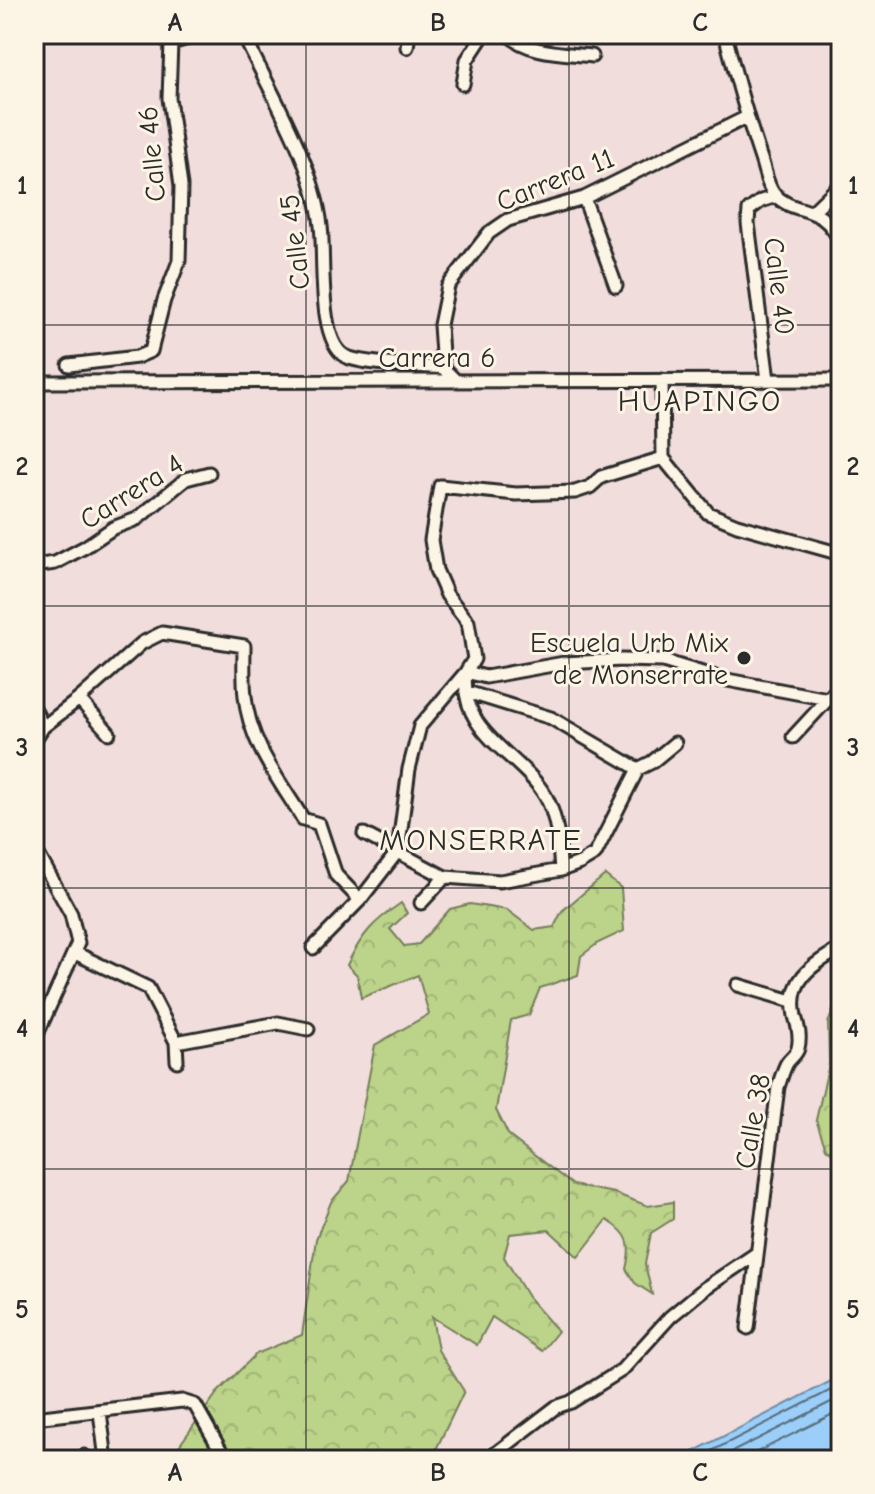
<svg xmlns="http://www.w3.org/2000/svg" width="875" height="1494" viewBox="0 0 875 1494" font-family="'Comic Neue',sans-serif">
<style>
.forest{fill:url(#forest-crowns);stroke:#747f5a;stroke-width:2}
.water{fill:#9bcff9;stroke:#6e8da7;stroke-width:2}
.lines{fill:none;stroke-linecap:round;stroke-linejoin:round}
.shore{stroke:#586d7d;stroke-width:2}
.minor-casing{stroke:#2b2b2b;stroke-width:17}
.minor{stroke:#fcf5e5;stroke-width:11}
.grid{fill:none;stroke:#2b2b2b;stroke-width:2;stroke-opacity:0.55}
.poi-dot{fill:#2b2b2b;stroke:#fcf5e5;stroke-width:3}
.labels{text-anchor:middle;stroke-width:6;stroke-linejoin:round;paint-order:stroke}
.street-label{font-size:28px;fill:#2b2b2b;stroke:#fcf5e5}
.poi-label{font-size:28px;fill:#2b2b2b;stroke:#fcf5e5;text-anchor:end}
.neighbourhood-label{font-size:30px;letter-spacing:2px;fill:#2b2b2b;stroke:#fcf5e5}
.neatline{fill:none;stroke:#2b2b2b;stroke-width:3}
.grid-label{font-size:26px;text-anchor:middle;font-weight:bold;fill:#2b2b2b}
</style>
<defs>
<pattern id="forest-crowns" width="20" height="18" patternUnits="userSpaceOnUse" patternTransform="scale(2)"><rect width="20" height="18" fill="#bcd38a"/><path d="M2 6a3 3 0 1 1 6 0M12 15a3 3 0 1 1 6 0" fill="none" stroke="#a2b577"/></pattern>
</defs>
<rect width="100%" height="100%" fill="#f1dddc"/>
<filter id="ink" filterUnits="userSpaceOnUse"><feTurbulence type="fractalNoise" baseFrequency=".0125" numOctaves="2"/><feDisplacementMap in="SourceGraphic" scale="16" xChannelSelector="R" yChannelSelector="G"/><feConvolveMatrix kernelMatrix="1 2 1 2 8 2 1 2 1" color-interpolation-filters="sRGB"/></filter>
<g filter="url(#ink)">
<path class="forest" d="M605,875L621,888L624,931L598,943L581,956L578,975L540,988L529,1015L511,1020L496,1110L509,1136L573,1185L614,1193L648,1206L673,1202V1219L651,1233L645,1264L652,1294L635,1283L626,1269C632,1244 630,1234 607,1220L578,1257L549,1230L510,1234L504,1257L528,1297L558,1331L542,1351L492,1317L477,1345L432,1317L438,1350L464,1391L431,1460H169L217,1393L256,1354L302,1335L316,1239L331,1202L349,1181L375,1045L429,1014L418,975L361,998L357,975L347,965C362,934 373,922 401,903L407,913L390,929L404,946L419,944L450,909L470,904L507,910L534,930L554,927L562,911Z
M841,991V1160L826,1148L816,1120L829,1064L828,1023Z"/>
<path class="water" d="M841,1376V1460H677Z"/>
<g class="lines">
<path class="shore" d="M694,1460L841,1385
M716,1460L841,1397
M741,1460L841,1410"/>
<g class="minor-casing">
<path id="minor" d="M155,34L171,43L202,34
M243,34C270,92 314,163 321,226C325,256 317,339 345,356C361,365 422,366 443,368
M508,34C528,54 566,53 592,56
M725,34C736,77 747,118 761,159C765,170 767,186 774,194C797,218 821,200 841,243
M407,47L409,34
M463,84L467,60L484,34
M584,198L616,286
M813,211L841,184
M69,365L137,357L151,351L164,300L179,261L181,186L169,98L171,43
M662,380L663,458
M768,380L748,223L749,210L761,201L777,196
M456,381L443,368L440,325L448,286L489,233L508,220L584,198L747,117
M34,382L841,380
M34,566L55,563L85,547L113,528L137,519L186,479L209,473
M467,692L551,718L638,769
M79,699L109,733
M34,708L43,727L34,741
M43,727L79,699L142,643L162,633L244,646C244,662 243,679 245,696C249,742 279,780 303,819L319,824L336,875L360,900
M793,737L841,685
M364,834L445,877L500,881L561,870L580,863L595,854L638,769L652,762L675,743
M34,847L71,914L78,943L34,1041
M561,870C559,846 558,819 546,797C521,753 458,735 466,672L486,677L564,663L622,660L663,661L722,679L828,699
M421,903L445,877
M313,948L360,900L398,851L409,769L420,726L466,672L474,659L468,622L447,595L436,570L431,540L440,486L516,494L575,492L590,487L601,477L663,458L708,513L737,525L841,554
M75,953L148,988L176,1042L177,1061
M738,985L792,1001
M176,1042L278,1023L308,1029
M748,1328L778,1087C781,1079 783,1070 787,1063C791,1057 797,1054 798,1048C801,1037 798,1026 795,1016C787,979 813,965 841,948
M100,1412L106,1460
M34,1418L182,1401L195,1405L226,1460
M84,1456V1460
M487,1460L556,1407L571,1402L622,1370L670,1317L705,1288L757,1253"/>
</g>
<use href="#minor" class="minor"/>
</g>
</g>
<path class="grid" d="M306,34V1460M569,34V1460M34,325H841M34,606H841M34,888H841M34,1169H841"/>
<circle class="poi-dot" cx="744" cy="658" r="8"/>
<g class="labels">
<g class="street-label">
<text transform="translate(151 154) rotate(-95)" y="10">Calle 46</text>
<text transform="translate(555 179) rotate(-22)" y="10">Carrera 11</text>
<text transform="translate(294 242) rotate(-97)" y="10">Calle 45</text>
<text transform="translate(780 286) rotate(83)" y="10">Calle 40</text>
<text x="437" y="367">Carrera 6</text>
<text transform="translate(131 491) rotate(-32)" y="10">Carrera 4</text>
<text transform="translate(752 1121) rotate(-80)" y="10">Calle 38</text>
</g>
<g class="poi-label">
<text x="728" y="652">Escuela Urb Mix<tspan x="728" dy="32">de Monserrate</tspan></text>
</g>
<g class="neighbourhood-label">
<text x="700" y="411">HUAPINGO</text>
<text x="481" y="850">MONSERRATE</text>
</g>
</g>
<rect width="875" height="1494" fill="none" stroke="#fcf5e5" stroke-width="88"/>
<rect x="44" y="44" width="787" height="1406" class="neatline"/>
<g class="grid-label">
<text x="175" y="31">A</text>
<text x="438" y="31">B</text>
<text x="700" y="31">C</text>
<text x="22" y="194">1</text>
<text x="853" y="194">1</text>
<text x="22" y="475">2</text>
<text x="853" y="475">2</text>
<text x="22" y="756">3</text>
<text x="853" y="756">3</text>
<text x="22" y="1037">4</text>
<text x="853" y="1037">4</text>
<text x="22" y="1318">5</text>
<text x="853" y="1318">5</text>
<text x="175" y="1481">A</text>
<text x="438" y="1481">B</text>
<text x="700" y="1481">C</text>
</g>
</svg>
